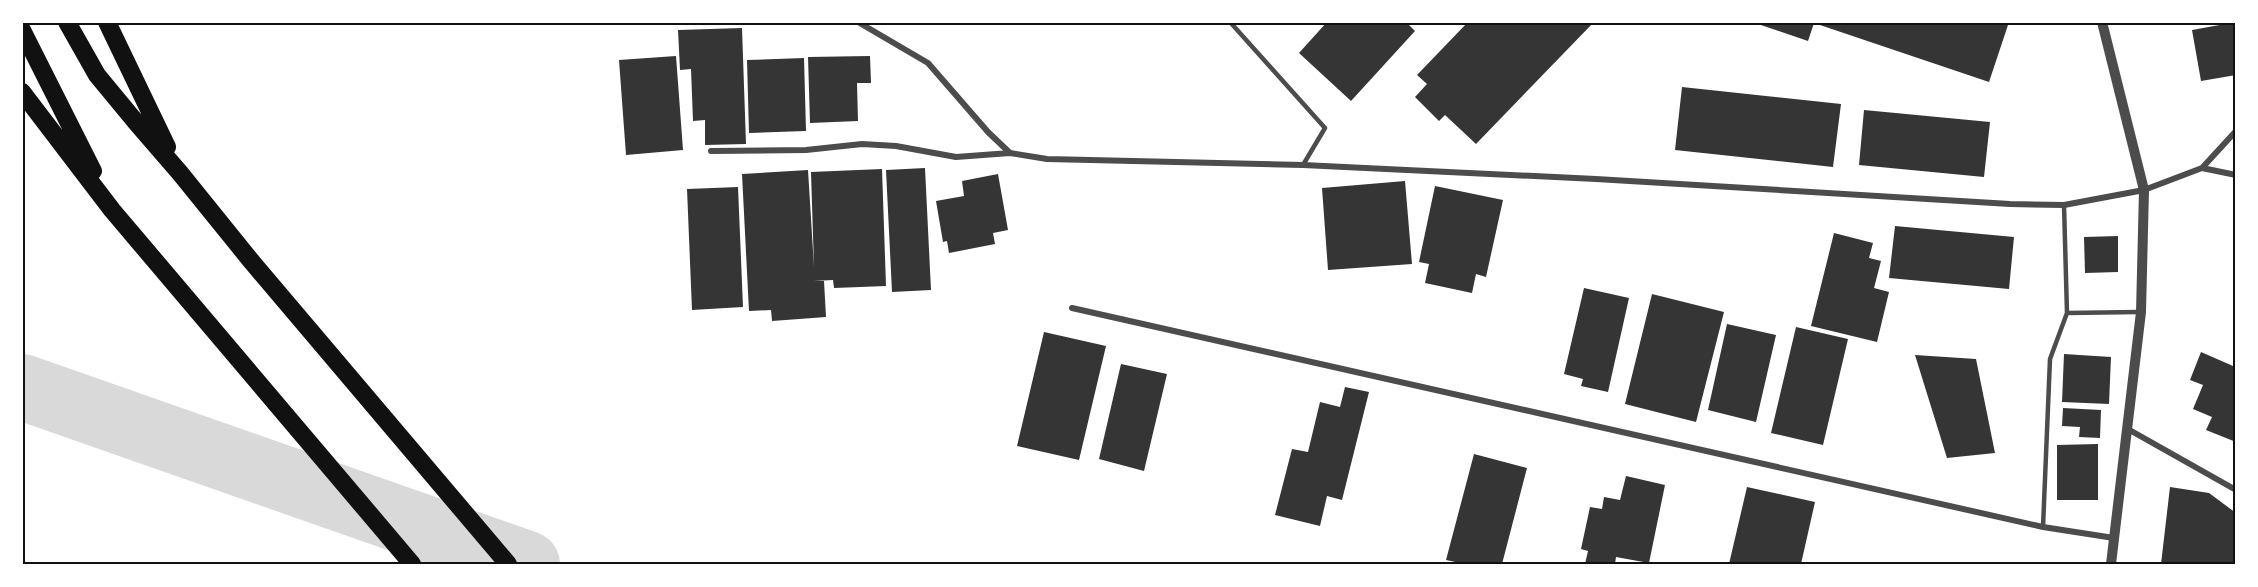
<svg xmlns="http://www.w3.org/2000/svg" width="2258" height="587" viewBox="0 0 2258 587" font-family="Overpass,sans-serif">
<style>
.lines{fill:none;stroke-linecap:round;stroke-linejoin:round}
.river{stroke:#d9d9d9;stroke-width:66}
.building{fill:#353535}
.service{stroke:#4c4c4c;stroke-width:4.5}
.minor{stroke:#4c4c4c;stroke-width:6}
.tertiary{stroke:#4c4c4c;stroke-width:10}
.motorway{stroke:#111;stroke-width:18}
.neatline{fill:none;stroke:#111;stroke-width:2}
</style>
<rect width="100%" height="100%" fill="#fff"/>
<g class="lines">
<path class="river" d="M22,387L527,564"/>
</g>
<path class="building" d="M1327,22H1406L1415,31L1351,101L1299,53Z
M1468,22H1594L1476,144L1445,115L1439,121L1415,97L1427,84L1417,75Z
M1814,22H2009L1989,82L1814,23L1808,41L1755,23Z
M2236,22V75L2201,81L2192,30Z
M742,28L746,144L705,145V120L693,121L691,69L680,70L678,30Z
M676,56L683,150L626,155L619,60Z
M870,56L871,83H857L858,121L810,123L808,57Z
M804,58L806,131L749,133L747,60Z
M1682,87L1841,104L1833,167L1675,150Z
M1864,110L1990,122L1984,177L1859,165Z
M925,168L931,290L892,292L886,170Z
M882,169L886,286L834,288L833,280L814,281H824L826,317L772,321L771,310L749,311L742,174L808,170L814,267L811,172Z
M998,174L1008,230L993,233L995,244L949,253L947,241L943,242L936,201L964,196L962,181Z
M1405,181L1412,264L1328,270L1322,188Z
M1435,186L1503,200L1486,277L1476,274L1472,293L1425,283L1429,264L1419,262Z
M738,187L743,307L692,310L687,189Z
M1895,226L2014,237L2009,289L1889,278Z
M1834,233L1873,243L1869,258L1881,261L1874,288L1889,292L1877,342L1811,326Z
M2118,236V272L2085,273L2084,237Z
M1584,288L1629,298L1608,392L1581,386L1583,379L1564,374Z
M1652,294L1724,312L1696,422L1625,404Z
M1727,324L1776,335L1756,422L1708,410Z
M1796,327L1848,339L1823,445L1771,433Z
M1044,332L1106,346L1079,460L1017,446Z
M2201,352L2233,366L2236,361V442L2206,430L2212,417L2193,409L2203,385L2190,380Z
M2064,354L2111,357L2109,404L2062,402Z
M1915,355L1976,359L1995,453L1947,458Z
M1121,364L1167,374L1144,471L1099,459Z
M1345,387L1369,392L1342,500L1327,496L1320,526L1275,515L1292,449L1308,452L1320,402L1340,407Z
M2063,408L2101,410L2100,438L2079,437L2080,427L2062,426Z
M2098,444V500H2057V445Z
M1474,454L1527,468L1502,564H1465L1446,560Z
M1626,476L1665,485L1649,563L1616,557L1615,564H1585L1588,551L1581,549L1590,507L1602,509L1604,497L1620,500Z
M1747,487L1815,502L1801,564H1729Z
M2170,487L2209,493L2236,513V564H2161Z"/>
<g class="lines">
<path class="service" d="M1230,22L1325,128L1303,165
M2064,205L2067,313
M2043,527L2050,359L2067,313L2139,312"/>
<path class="minor" d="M858,22L928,63L988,132L1010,153L1047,159L1303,165L1596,179L2010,204L2064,205L2144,190L2202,168L2236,131
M711,151L806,150L862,144L896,146L956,157L1010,153
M2202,168L2236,175
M1072,308L2043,527L2114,538
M2126,428L2236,490"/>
<path class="tertiary" d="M2102,22L2144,190L2141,312L2111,564"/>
<path class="motorway" d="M67,22L97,75L135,121L180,173L252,262L508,564
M107,22L167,147
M22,30L93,171
M22,92L112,210L412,564"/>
</g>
<rect width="2258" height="587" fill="none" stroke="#ffffff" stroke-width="48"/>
<rect x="24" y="24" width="2210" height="539" class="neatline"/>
</svg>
